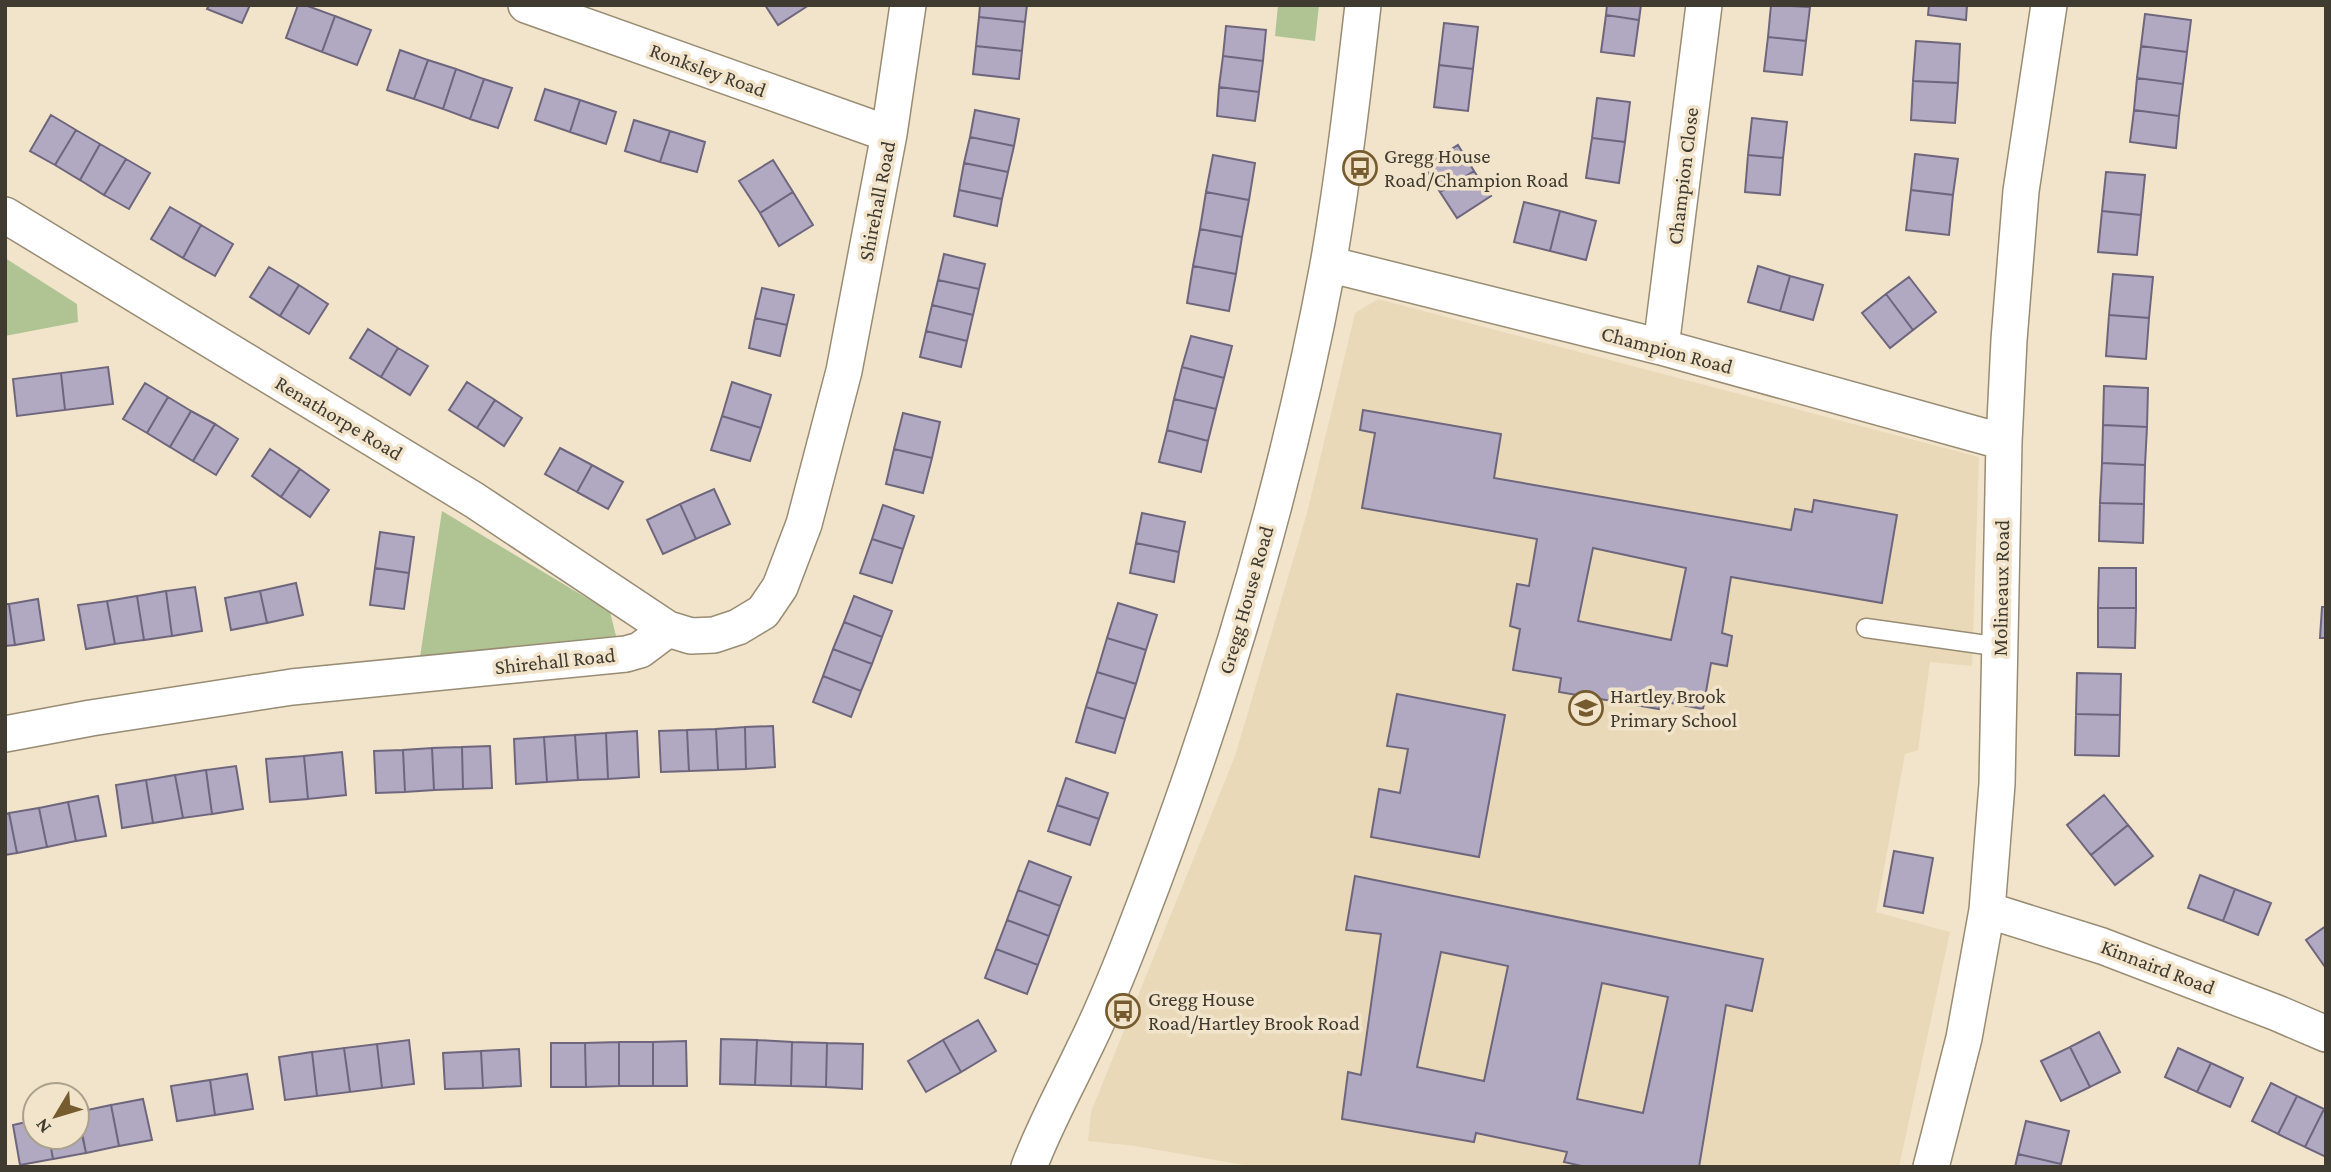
<svg xmlns="http://www.w3.org/2000/svg" width="2331" height="1172" viewBox="0 0 2331 1172" font-family="'Crimson Pro',serif">
<style>
.built{fill:#e9d9b8}
.green{fill:#b0c393}
.building{fill:#b1a9c2;stroke:#6e667d;stroke-width:2;fill-rule:evenodd}
.lines{fill:none;stroke-linecap:round;stroke-linejoin:round}
.service-casing{stroke:#988c74;stroke-width:21}
.minor-casing{stroke:#988c74;stroke-width:38}
.service{stroke:#fff;stroke-width:18}
.minor{stroke:#fff;stroke-width:35}
.labels{text-anchor:middle;stroke-width:7;stroke-linejoin:round;paint-order:stroke}
.street-label{font-size:21px;fill:#403b31;stroke:#f1e4ca}
.poi-label{font-size:21px;fill:#403b31;stroke:#f1e4ca;text-anchor:start}
</style>
<rect width="100%" height="100%" fill="#f1e4ca"/>
<path class="built" d="M1378,299L1979,457L1972,666L1930,662L1918,750L1905,754L1876,912L1950,932L1899,1167H1256L1135,1146L1088,1141L1091,1112L1235,756L1307,513L1355,313Z"/>
<path class="green" d="M1278,5H1319L1315,41L1275,36Z
M5,258L77,304L78,322L5,336Z
M442,511L610,612L616,636L420,657Z"/>
<path class="building" d="M209,5H250L242,23L207,9Z
M298,5H305L335,16L322,52L286,38Z
M765,5H809L778,25Z
M980,5H1027L1025,22L979,17Z
M1607,5H1641L1639,20L1606,15Z
M1771,5L1810,7L1806,41L1768,37Z
M1929,5H1967L1966,20L1928,15Z
M2145,14L2191,20L2187,52L2141,46Z
M1606,15L1639,20L1634,56L1601,52Z
M335,16L371,30L357,65L322,52Z
M979,17L1025,22L1022,51L976,46Z
M1444,23L1478,27L1473,69L1439,65Z
M1226,26L1266,30L1263,61L1223,56Z
M1768,37L1806,41L1802,75L1764,71Z
M1916,41L1960,44L1958,83L1913,81Z
M976,46L1022,51L1019,79L973,74Z
M2141,46L2187,52L2183,84L2137,78Z
M400,50L428,60L414,99L387,90Z
M1223,56L1263,61L1259,92L1219,87Z
M428,60L456,69L443,109L414,99Z
M1439,65L1473,69L1468,111L1434,107Z
M456,69L484,79L470,119L443,109Z
M2137,78L2183,84L2179,116L2134,110Z
M484,79L512,88L498,128L470,119Z
M1913,81L1958,83L1955,123L1911,120Z
M1219,87L1259,92L1255,121L1217,116Z
M545,89L580,100L570,132L535,120Z
M1597,98L1630,102L1625,142L1592,138Z
M580,100L616,112L606,144L570,132Z
M975,110L1019,119L1014,146L970,137Z
M2134,110L2179,116L2176,148L2130,142Z
M51,115L76,130L55,165L30,151Z
M1752,118L1787,122L1783,158L1748,155Z
M634,120L670,131L660,162L625,151Z
M76,130L100,144L80,180L55,165Z
M670,131L705,142L697,172L660,162Z
M970,137L1014,146L1008,172L964,163Z
M1592,138L1625,142L1619,183L1586,178Z
M100,144L126,159L104,195L80,180Z
M1458,145L1474,171L1440,192L1424,166Z
M1915,154L1958,159L1953,195L1911,190Z
M1213,155L1255,163L1249,200L1206,192Z
M1748,155L1783,158L1780,195L1745,192Z
M126,159L150,173L129,209L104,195Z
M773,160L793,192L760,213L739,181Z
M964,163L1008,172L1002,199L959,190Z
M1474,171L1491,196L1457,218L1440,192Z
M2106,172L2145,175L2141,215L2102,211Z
M959,190L1002,199L997,226L954,216Z
M1911,190L1953,195L1949,235L1906,230Z
M793,192L813,225L779,246L760,213Z
M1206,192L1249,200L1242,237L1200,229Z
M1524,202L1560,211L1550,251L1514,242Z
M170,207L201,225L183,258L151,239Z
M1560,211L1596,221L1586,260L1550,251Z
M2102,211L2141,215L2137,255L2098,252Z
M201,225L233,244L215,276L183,258Z
M1200,229L1242,237L1236,274L1193,266Z
M944,254L985,264L979,289L938,280Z
M1193,266L1236,274L1229,311L1187,303Z
M1758,266L1790,276L1780,311L1748,302Z
M269,267L299,285L280,316L250,297Z
M2113,274L2153,277L2149,318L2109,315Z
M1790,276L1823,285L1813,320L1780,311Z
M1909,277L1936,312L1913,330L1886,294Z
M938,280L979,289L973,315L932,305Z
M299,285L328,304L309,334L280,316Z
M762,288L794,295L787,325L755,318Z
M1886,294L1913,330L1890,348L1862,313Z
M932,305L973,315L967,341L926,331Z
M2109,315L2149,318L2146,359L2106,356Z
M755,318L787,325L780,356L749,348Z
M368,329L398,348L381,377L350,358Z
M926,331L967,341L961,367L920,357Z
M1191,336L1232,346L1224,378L1182,367Z
M398,348L428,366L410,395L381,377Z
M108,367L113,404L65,410L61,373Z
M1182,367L1224,378L1216,409L1174,399Z
M61,373L65,410L17,416L13,379Z
M467,382L495,400L477,428L449,410Z
M732,382L771,395L761,428L722,416Z
M145,383L168,397L147,433L123,419Z
M2104,386L2148,388L2147,427L2103,425Z
M168,397L191,411L170,447L147,433Z
M1174,399L1216,409L1208,441L1167,430Z
M495,400L522,418L504,446L477,428Z
M1363,410L1501,434L1494,478L1791,530L1795,509L1812,512L1814,500L1897,515L1882,603L1731,577L1722,633L1732,636L1727,666L1711,663L1703,709L1661,701L1659,709L1559,692L1561,678L1513,670L1520,629L1510,626L1517,584L1529,586L1537,539L1362,508L1375,433L1360,430ZM1593,548L1686,568L1671,640L1578,621Z
M191,411L215,424L193,461L170,447Z
M903,413L940,422L932,458L894,449Z
M722,416L761,428L750,461L711,450Z
M215,424L238,439L216,475L193,461Z
M2103,425L2147,427L2145,465L2102,463Z
M1167,430L1208,441L1201,472L1159,462Z
M560,448L592,465L577,492L545,474Z
M270,449L300,469L281,497L252,476Z
M894,449L932,458L923,493L886,484Z
M2102,463L2145,465L2144,504L2100,503Z
M592,465L623,482L608,509L577,492Z
M300,469L329,490L310,517L281,497Z
M714,489L730,524L696,539L680,504Z
M2100,503L2144,504L2143,543L2099,541Z
M680,504L696,539L663,554L647,520Z
M883,505L914,516L903,549L872,539Z
M1142,513L1185,522L1179,552L1136,543Z
M380,532L414,537L409,573L375,568Z
M872,539L903,549L892,583L860,573Z
M1136,543L1179,552L1174,582L1130,573Z
M375,568L409,573L404,609L370,605Z
M2099,568H2136V608H2098Z
M296,583L303,615L267,623L260,591Z
M195,587L202,631L172,636L166,591Z
M166,591L172,636L144,640L137,596Z
M260,591L267,623L231,630L225,598Z
M137,596L144,640L115,644L107,601Z
M854,596L892,611L882,637L844,622Z
M38,599L44,640L15,645L9,604Z
M107,601L115,644L86,649L78,605Z
M1118,603L1157,615L1146,650L1107,638Z
M5,604H9L15,645L5,646Z
M2322,607H2326V638H2320Z
M2098,608H2136L2135,648L2098,647Z
M844,622L882,637L872,664L833,649Z
M1107,638L1146,650L1136,684L1097,672Z
M833,649L872,664L861,691L823,676Z
M1097,672L1136,684L1125,719L1086,707Z
M2077,673L2121,674L2120,715L2076,714Z
M823,676L861,691L851,717L813,702Z
M1397,694L1505,715L1479,857L1371,837L1379,789L1400,793L1408,749L1387,746Z
M1086,707L1125,719L1115,753L1076,742Z
M2076,714L2120,715L2119,756L2075,755Z
M773,726L775,767L746,769L745,727Z
M745,727L746,769L718,770L716,729Z
M716,729L718,770L689,771L687,730Z
M687,730L689,771L661,772L659,731Z
M637,731L639,777L608,779L606,733Z
M606,733L608,779L578,780L575,735Z
M575,735L578,780L547,782L544,737Z
M544,737L547,782L516,784L514,739Z
M490,746L492,788L463,789L462,747Z
M462,747L463,789L434,790L432,748Z
M432,748L434,790L405,792L403,750Z
M403,750L405,792L376,793L374,751Z
M342,752L346,795L308,799L304,756Z
M304,756L308,799L270,802L266,759Z
M236,766L243,809L212,814L206,770Z
M206,770L212,814L183,818L175,775Z
M175,775L183,818L153,823L146,780Z
M1066,778L1108,793L1099,819L1057,805Z
M146,780L153,823L122,828L116,785Z
M2104,795L2128,825L2091,855L2067,825Z
M98,796L106,836L76,841L68,802Z
M68,802L76,841L47,847L39,808Z
M1057,805L1099,819L1090,845L1048,831Z
M39,808L47,847L17,853L9,813Z
M9,813L17,853L5,855V814Z
M2128,825L2153,856L2115,885L2091,855Z
M1894,851L1933,858L1923,913L1884,906Z
M1029,861L1071,877L1060,906L1018,890Z
M2200,875L2235,889L2223,921L2188,908Z
M1355,876L1763,959L1752,1011L1726,1005L1699,1167H1586L1564,1162L1567,1152L1476,1133L1474,1142L1342,1119L1348,1072L1361,1075L1381,934L1346,930ZM1441,952L1508,966L1484,1081L1417,1067ZM1602,983L1668,997L1643,1113L1577,1099Z
M2235,889L2271,903L2258,935L2223,921Z
M1018,890L1060,906L1049,936L1007,920Z
M1007,920L1049,936L1038,965L996,949Z
M2326,926V966L2325,967L2306,940Z
M996,949L1038,965L1027,994L985,978Z
M978,1020L996,1051L961,1072L943,1040Z
M2099,1032L2120,1072L2090,1087L2070,1047Z
M721,1039L757,1040L755,1085L720,1084Z
M409,1040L414,1084L382,1088L377,1044Z
M757,1040L792,1042L791,1086L755,1085Z
M943,1040L961,1072L926,1092L908,1061Z
M686,1041L687,1086H653V1042Z
M619,1042V1086L586,1087L585,1043Z
M619,1042H653V1086H619Z
M792,1042L827,1043L826,1087L791,1086Z
M551,1043H585L586,1087H551Z
M827,1043L863,1044L862,1089L826,1087Z
M377,1044L382,1088L350,1092L344,1048Z
M2070,1047L2090,1087L2061,1101L2041,1061Z
M344,1048L350,1092L317,1096L312,1052Z
M2178,1048L2211,1063L2197,1092L2165,1077Z
M519,1049L521,1086L483,1088L481,1051Z
M481,1051L483,1088L445,1089L443,1053Z
M312,1052L317,1096L285,1100L279,1057Z
M2211,1063L2243,1078L2230,1107L2197,1092Z
M247,1074L253,1109L215,1115L210,1080Z
M210,1080L215,1115L177,1121L171,1086Z
M2271,1083L2297,1096L2278,1134L2252,1121Z
M2297,1096L2324,1109L2305,1147L2278,1134Z
M143,1099L152,1140L119,1146L111,1105Z
M111,1105L119,1146L86,1153L78,1112Z
M2324,1109L2326,1110V1157L2305,1147Z
M77,1112L86,1153L53,1159L49,1137H77Z
M35,1120V1137H49L53,1159L20,1165L13,1125Z
M2026,1121L2069,1131L2061,1164L2018,1154Z
M2018,1154L2061,1164L2060,1167H2015Z"/>
<g class="lines">
<g class="service-casing">
<path id="service" d="M1866,628L2001,647"/>
</g>
<g class="minor-casing">
<path id="minor" d="M526,5L889,134
M5,215L474,500L668,629L691,636L714,635L738,627L763,612L780,587L804,524L844,371L889,134L908,5
M1328,264L1661,347L2004,442
M1661,347L1704,5
M5,734L91,718L292,687L626,654L640,650L668,629
M1987,910L2102,946L2277,1013L2326,1034
M1029,1167C1044,1127 1065,1089 1083,1051C1103,1011 1120,969 1136,927C1219,713 1286,491 1328,265C1343,179 1353,92 1363,5
M1931,1167L1964,1038L1987,910L1997,784L2004,442L2009,340L2021,191L2049,5"/>
</g>
<use href="#service" class="service"/>
<use href="#minor" class="minor"/>
</g>
<defs>
<g id="bus-ring" transform="scale(1.75)"><circle r="9.5" fill="#f1e4ca" stroke="#765b2e" stroke-width="1.5"/><path d="M-5-6H5V4H4V6H2V4H-2V6H-4V4H-5ZM-3.5-4V0h7V-4ZM-3.5 1.2v1.5H-2V1.2ZM2 1.2v1.5H3.5V1.2Z" fill="#765b2e"/></g>
<g id="school-ring" transform="scale(1.75)"><circle r="9.5" fill="#f1e4ca" stroke="#765b2e" stroke-width="1.5"/><path d="M0-5L7-2L0 1L-7-2ZM-4 1L0 2.5L4 1V4Q0 6-4 4Z" fill="#765b2e"/></g>
</defs>
<g fill-rule="evenodd">
<use href="#bus-ring" x="1360" y="168"/>
<use href="#school-ring" x="1586" y="708"/>
<use href="#bus-ring" x="1123" y="1011"/>
</g>
<g class="labels">
<g class="street-label">
<text transform="translate(708 70) rotate(20)" y="7">Ronksley Road</text>
<text transform="translate(1683 176) rotate(-83)" y="7">Champion Close</text>
<text transform="translate(877 201) rotate(-79)" y="7">Shirehall Road</text>
<text transform="translate(1667 350) rotate(15)" y="7">Champion Road</text>
<text transform="translate(339 418) rotate(31)" y="7">Renathorpe Road</text>
<text transform="translate(2001 588) rotate(-89)" y="7">Molineaux Road</text>
<text transform="translate(1246 600) rotate(-74)" y="7">Gregg House Road</text>
<text transform="translate(555 661) rotate(-6)" y="7">Shirehall Road</text>
<text transform="translate(2158 967) rotate(21)" y="7">Kinnaird Road</text>
</g>
<g class="poi-label">
<text x="1384" y="163">Gregg House<tspan x="1384" dy="24">Road/Champion Road</tspan></text>
<text x="1610" y="703">Hartley Brook<tspan x="1610" dy="24">Primary School</tspan></text>
<text x="1148" y="1006">Gregg House<tspan x="1148" dy="24">Road/Hartley Brook Road</tspan></text>
</g>
</g>
<rect width="2331" height="1172" fill="none" stroke="#403b31" stroke-width="14"/>
<g transform="translate(56 1116) rotate(232)"><circle r="33" fill="#f1e4ca" stroke="#aaa08d" stroke-width="2"/>
<path d="M0-5L12 26L0 18L-12 26Z" fill="#765b2e"/>
<text y="-10" font-size="19" font-weight="bold" text-anchor="middle" fill="#403b31">N</text>
</g>
</svg>
